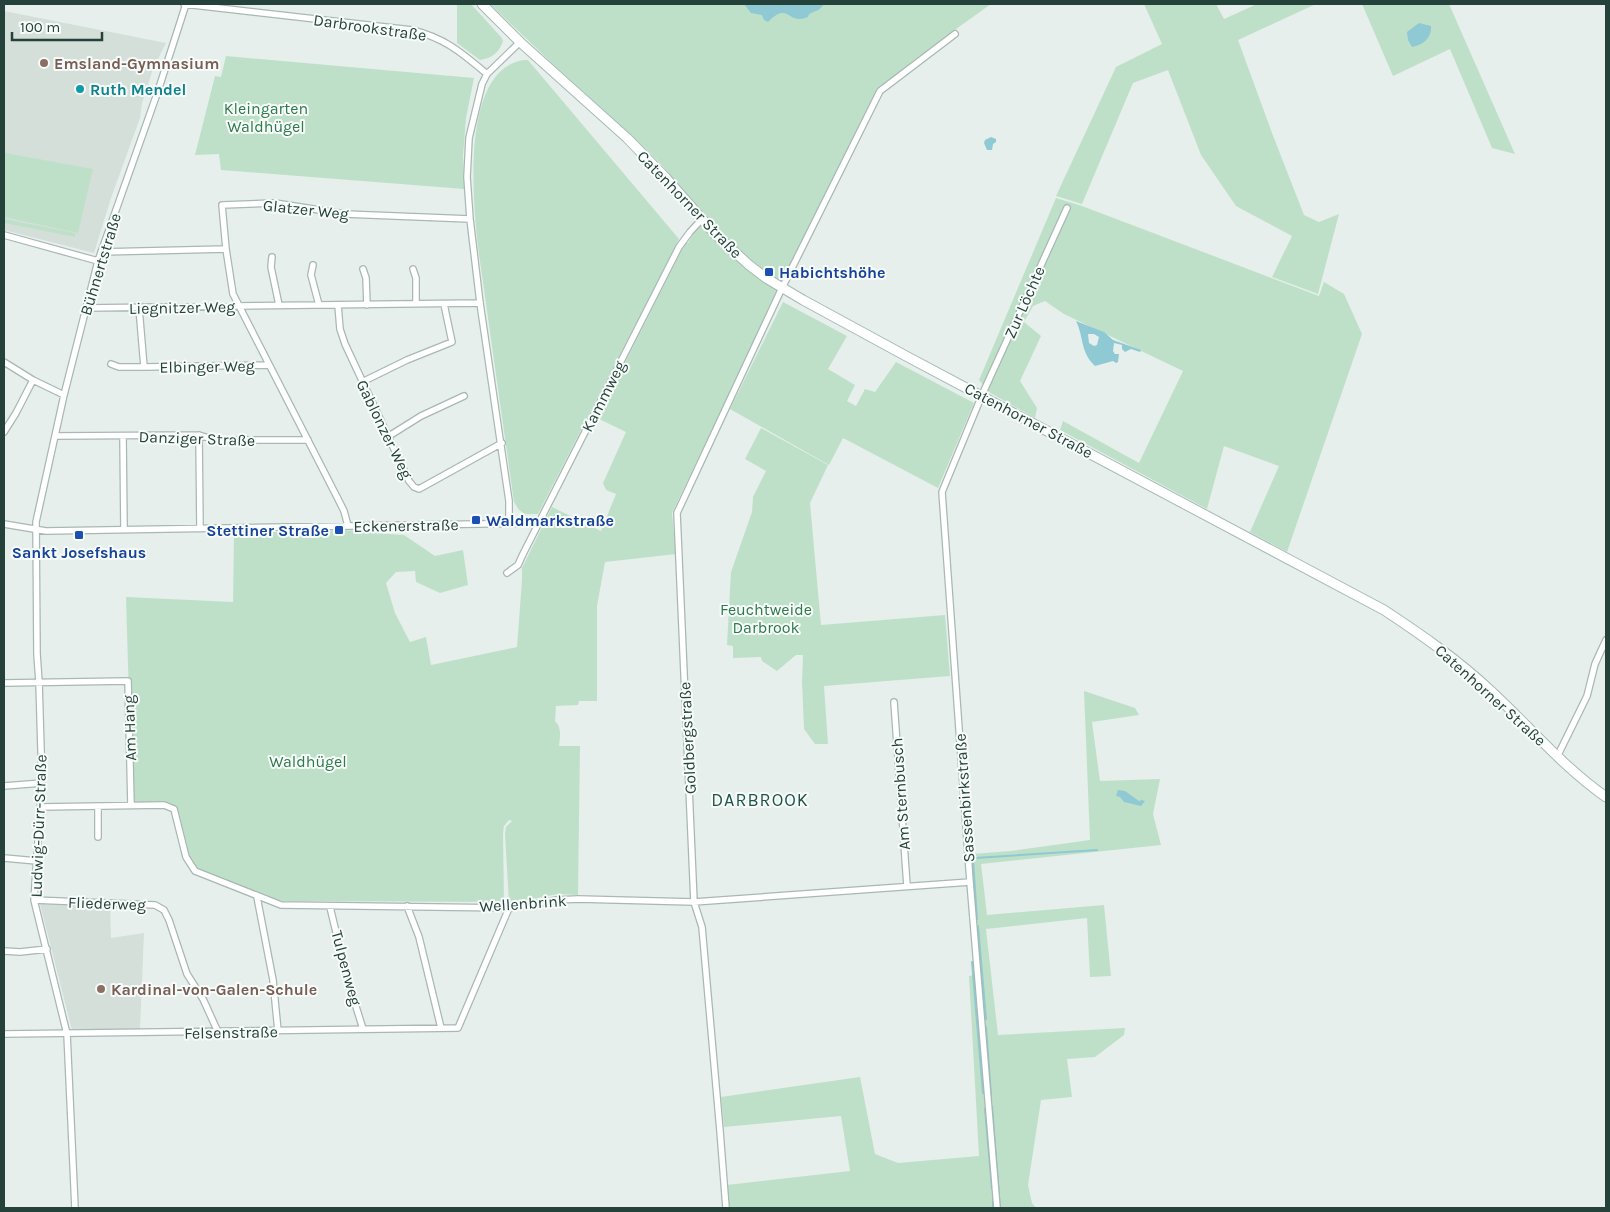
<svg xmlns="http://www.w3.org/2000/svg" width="1610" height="1212" viewBox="0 0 1610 1212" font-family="Karla,sans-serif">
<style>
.built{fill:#d4dfda}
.green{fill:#bfe0c8}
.water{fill:#8ec9d4;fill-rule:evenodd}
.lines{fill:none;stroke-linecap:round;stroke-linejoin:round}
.stream{stroke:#8ec9d4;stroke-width:2}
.street-casing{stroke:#a8b8b2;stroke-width:8}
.secondary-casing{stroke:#a4bbb3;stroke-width:11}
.street{stroke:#fff;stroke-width:5.5}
.secondary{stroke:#fff;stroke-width:9}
.education-dot{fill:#8d6e63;stroke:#f7fbf9;stroke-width:2}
.culture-dot{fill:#0f9aa8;stroke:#f7fbf9;stroke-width:2}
.transit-dot{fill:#1a4fb4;stroke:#f7fbf9;stroke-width:2}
.labels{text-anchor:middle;stroke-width:4;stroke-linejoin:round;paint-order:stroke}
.street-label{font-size:16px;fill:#24423a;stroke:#f7fbf9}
.education-label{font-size:16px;font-weight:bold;fill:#785e54;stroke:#f7fbf9;text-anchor:start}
.culture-label{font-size:16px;font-weight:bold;fill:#0d838f;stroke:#f7fbf9;text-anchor:start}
.park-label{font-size:16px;fill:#2d7a4b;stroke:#f7fbf9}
.transit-label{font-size:16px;font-weight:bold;fill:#164399;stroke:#f7fbf9;text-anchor:start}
.neighbourhood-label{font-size:18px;letter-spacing:1px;fill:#1f5548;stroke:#f7fbf9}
</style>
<rect width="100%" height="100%" fill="#e6efeb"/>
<path class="built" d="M4,11L166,43L153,69L142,103L140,118L111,198L94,253L4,230Z
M40,904L110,906L111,938L144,933L140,1029L72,1030Z"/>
<path class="green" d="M457,4H471L501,37L503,41C499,53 492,58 480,60L457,43Z
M490,4H991L956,29L959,35L879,90L784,279H782L757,336L672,513L676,554L605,562L597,606V701H579L578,705L556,706L555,721C562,728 560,736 559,746H580L578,895L558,894L512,903L509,902L505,834L506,827L512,821L509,820L504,826L503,833L504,902L282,901L246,890L197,869L190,858L179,813L168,802H132L126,597L233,602L234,533L370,530L371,533L404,535L435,556L463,550L468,585L440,593L416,582L415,571L396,572L386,583L395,613L410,642L426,637L431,665L517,647L522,580V568L552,507L601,531L616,494L606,490L603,483L626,432L597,418L686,242L688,243L703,216L661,164L628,132L555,66Z
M1144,4H1216L1224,19L1257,4H1316L1238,40L1272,133L1304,215L1319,222L1339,214L1318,294L1272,277L1292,236L1236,206L1201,155L1168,70L1133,83L1082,204L1056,196L1116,67L1162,44Z
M1362,4H1449L1515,154L1492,148L1450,49L1393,76Z
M226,56L474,78L466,118L463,156L464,189L221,170L219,154L195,155L215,76L221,77Z
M524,60H528L679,239L538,514H525L519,510L514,502L478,247C473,201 460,69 524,60Z
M5,153L93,169L78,233L4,217V161Z
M1056,198L1082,206L1319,296L1324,282L1344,294L1362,334L1287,552L1250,532L1279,466L1224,446L1207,509L1060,430L1063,421L1139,463L1183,371L1064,314L1045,301L1033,306L1024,322L1041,336L1020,381L1037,408L1035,418L989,392L979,380Z
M4,219L75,233V237L4,223Z
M783,302L847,336L828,369L855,385L847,401L856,406L865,389L875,392L896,362L974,403L938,488L843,438L829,465L730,409Z
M761,428L828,465L810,503L821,625L945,615L950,676L824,686L828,744H815L804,729L802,681L803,655H796L777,671L762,661L761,657L733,658V646L727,645L731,572L752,512L753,497L766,471L745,459Z
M1084,691L1135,708L1139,715L1092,722L1100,781L1160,779L1153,814L1161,845L981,864L987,915L1104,905L1111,976L1090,977L1087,918L986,929L998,1035L1125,1028L1124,1035L1095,1057L1067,1059L1072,1097L1041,1100L1028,1185L1032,1203L1036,1208H728L727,1185L850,1171L841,1116L724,1127L721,1097L860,1077L875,1154L898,1163L979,1156L969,976L982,974L973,881L971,854L1011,851L1090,840Z"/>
<path class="water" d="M744,4H824C820,10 818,10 811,13C805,17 812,16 805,18C788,24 788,1 768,22L764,20L762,15L751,13Z
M1419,23L1431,26C1432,38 1423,45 1412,47L1408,40L1407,32Z
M991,137L996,139V142L993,144L992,150H987L984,143L985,140Z
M1076,321L1104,332L1113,340L1141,350L1140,352L1131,349L1125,352L1122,349V345L1114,343L1113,351L1115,354H1119L1118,362L1116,363L1113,361L1095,366C1080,352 1084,337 1076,321ZM1088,334H1094L1099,337L1097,345L1094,346L1089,343Z
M1118,790L1125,791L1139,801L1142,800L1145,801L1141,806L1124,802L1120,797L1116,796Z"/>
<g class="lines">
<path class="stream" d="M977,919L973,860L975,858L1097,850
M978,926L986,1019
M972,962L983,1093
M986,1027L991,1095
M992,1106L1000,1208
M985,1109L992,1189
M993,1197V1208"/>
<g class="street-casing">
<path id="street" d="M184,4L412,30C445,38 462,53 487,74
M4,235L98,261
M226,249L233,294L337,497L344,511L348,526
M101,252L226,249L222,205L275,203L345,214L470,219
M272,257L271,267L279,305
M313,265L311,275L319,305
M363,269L366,278L367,305
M413,269L416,278V304
M338,305L340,329L345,344L409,481L414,487L419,489L502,443
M85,308L480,303
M139,308L144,367L269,365
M4,362L33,380L64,395
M111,364L119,367H144
M362,382L407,360L452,342L444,304
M4,432L16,413L33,380
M199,435L200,529
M56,436L199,435L215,440H308
M123,436L124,529
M389,436L421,416L464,396
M509,523V501L480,303L470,219L467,177L469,138L482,84L487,74L520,42
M4,524L46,531L538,523
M507,573L518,565L523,554L679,247L690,232L702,219
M4,683L128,681L131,805
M894,702L907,886
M1557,757L1587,696L1595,664L1606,640
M4,786L42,783
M98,806V837
M41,807L164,805L174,809L186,857L195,871L281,905L509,908L557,900L578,899L694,902L970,882
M4,858L37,861
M257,897L273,980L278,1031
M34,900L155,905L164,910L169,920L187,974L203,999L218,1032
M407,906L419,937L441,1028
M330,907L347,978L363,1029
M4,951L20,952L47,949
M4,1034L458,1028L509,908
M75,1208L67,1034L34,900L42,783L39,682L37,654L36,522L64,395L98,261L158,91L186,4
M726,1208L720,1131L702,927L694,902L677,513L782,288L880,91L955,34
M997,1208L970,882L942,492L982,395L1067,208"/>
</g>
<g class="secondary-casing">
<path id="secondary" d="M482,4L520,42L627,138L665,177L716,235L749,265L766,278L803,300L906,356L1384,610C1422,635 1458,660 1491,691C1529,726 1563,767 1606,797"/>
</g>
<use href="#street" class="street"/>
<use href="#secondary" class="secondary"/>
</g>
<g class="education-dot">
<circle cx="44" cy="63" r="5"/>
<circle cx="101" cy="989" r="5"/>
</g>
<circle class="culture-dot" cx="80" cy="89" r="5"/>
<g class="transit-dot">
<rect x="764" y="267" width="10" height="10" rx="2.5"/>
<rect x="471" y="515" width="10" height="10" rx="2.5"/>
<rect x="334" y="525" width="10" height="10" rx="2.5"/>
<rect x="74" y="530" width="10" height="10" rx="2.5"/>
</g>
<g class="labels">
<g class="street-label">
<text transform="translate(370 27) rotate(8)" y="6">Darbrookstraße</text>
<text transform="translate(690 204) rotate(46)" y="6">Catenhorner Straße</text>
<text transform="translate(306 209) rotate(6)" y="6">Glatzer Weg</text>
<text transform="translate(100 264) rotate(-73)" y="6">Bühnertstraße</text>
<text transform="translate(1024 302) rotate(-66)" y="6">Zur Löchte</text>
<text transform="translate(182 307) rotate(-1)" y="6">Liegnitzer Weg</text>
<text transform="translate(207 366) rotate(-1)" y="6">Elbinger Weg</text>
<text transform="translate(603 396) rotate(-63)" y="6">Kammweg</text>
<text transform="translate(1029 420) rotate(28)" y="6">Catenhorner Straße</text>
<text transform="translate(385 429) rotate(64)" y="6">Gablonzer Weg</text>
<text transform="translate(197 438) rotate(2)" y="6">Danziger Straße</text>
<text transform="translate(406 525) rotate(-1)" y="6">Eckenerstraße</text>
<text transform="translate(1491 695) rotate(42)" y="6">Catenhorner Straße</text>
<text transform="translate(129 728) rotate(-92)" y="6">Am Hang</text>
<text transform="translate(687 738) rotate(-93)" y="6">Goldbergstraße</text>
<text transform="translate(900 794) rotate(-94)" y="6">Am Sternbusch</text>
<text transform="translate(964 798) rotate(-94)" y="6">Sassenbirkstraße</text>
<text transform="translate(38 826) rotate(-88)" y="6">Ludwig-Dürr-Straße</text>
<text transform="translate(107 903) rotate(2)" y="6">Fliederweg</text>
<text transform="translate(523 903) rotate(-4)" y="6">Wellenbrink</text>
<text transform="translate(347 968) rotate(75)" y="6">Tulpenweg</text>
<text transform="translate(231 1032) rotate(-1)" y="6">Felsenstraße</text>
</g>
<g class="education-label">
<text x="54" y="69">Emsland-Gymnasium</text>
<text x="111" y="995">Kardinal-von-Galen-Schule</text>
</g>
<g class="culture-label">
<text x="90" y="95">Ruth Mendel</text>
</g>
<g class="park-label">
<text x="266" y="114">Kleingarten<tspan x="266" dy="18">Waldhügel</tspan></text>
<text x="766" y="615">Feuchtweide<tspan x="766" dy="18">Darbrook</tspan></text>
<text x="308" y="767">Waldhügel</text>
</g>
<g class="transit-label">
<text x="779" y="278">Habichtshöhe</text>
<text x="486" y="526">Waldmarkstraße</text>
<text x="329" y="536" text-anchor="end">Stettiner Straße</text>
<text x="79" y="558" text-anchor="middle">Sankt Josefshaus</text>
</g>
<g class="neighbourhood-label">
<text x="760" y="806">DARBROOK</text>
</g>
</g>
<rect width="1610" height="1212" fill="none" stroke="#24423a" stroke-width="10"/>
<path d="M12 32v8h90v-8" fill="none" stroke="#24423a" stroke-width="2.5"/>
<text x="20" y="32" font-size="15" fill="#24423a" stroke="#f7fbf9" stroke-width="4" paint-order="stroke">100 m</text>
</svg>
